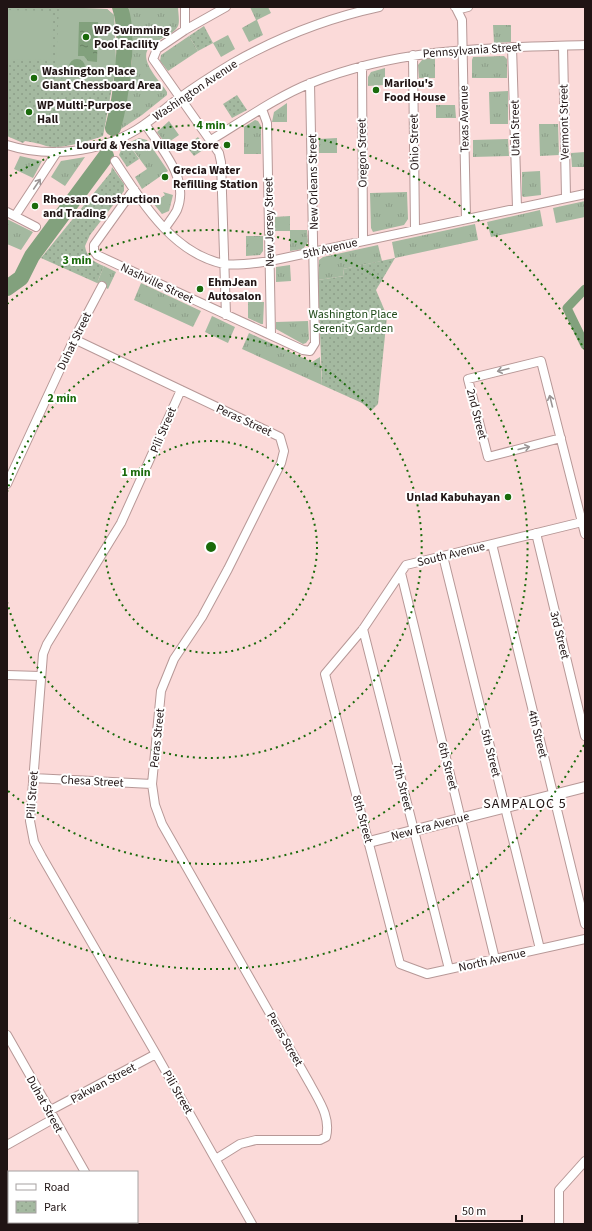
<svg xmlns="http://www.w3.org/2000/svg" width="592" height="1231" viewBox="0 0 592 1231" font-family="'Source Sans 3',sans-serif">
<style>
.grass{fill:url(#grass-tufts)}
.park{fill:url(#park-dots)}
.pitch{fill:#a4b9a0}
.water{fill:url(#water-ripples)}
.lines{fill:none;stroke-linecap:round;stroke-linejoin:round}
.canal{stroke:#82a17d;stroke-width:9}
.river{stroke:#82a17d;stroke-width:16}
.minor-casing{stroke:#b79897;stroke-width:10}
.tertiary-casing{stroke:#b79897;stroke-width:12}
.minor{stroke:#fff;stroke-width:8}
.tertiary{stroke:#fff;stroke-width:10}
.oneway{stroke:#9b9595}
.ring{fill:none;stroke:#1a6a0b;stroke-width:2;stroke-dasharray:2 4}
.poi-dot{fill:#1a6a0b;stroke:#fff;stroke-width:1.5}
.labels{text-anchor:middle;stroke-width:4;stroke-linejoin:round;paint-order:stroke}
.poi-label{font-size:12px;font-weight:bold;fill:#201414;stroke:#fff;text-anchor:start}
.street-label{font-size:12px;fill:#201414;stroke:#fff}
.park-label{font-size:12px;fill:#1e4918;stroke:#fff}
.quarter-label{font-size:14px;letter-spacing:1px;fill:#201414;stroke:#fff}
.centre{fill:#1a6a0b;stroke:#fff;stroke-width:2}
.ring-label{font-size:12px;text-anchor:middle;font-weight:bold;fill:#1a6a0b;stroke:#fff;stroke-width:4;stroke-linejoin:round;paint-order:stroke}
</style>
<defs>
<pattern id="grass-tufts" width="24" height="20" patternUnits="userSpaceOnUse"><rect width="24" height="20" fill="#a4b9a0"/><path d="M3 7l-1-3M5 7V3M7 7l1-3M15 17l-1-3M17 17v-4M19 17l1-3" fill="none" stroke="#8d9e89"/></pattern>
<pattern id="park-dots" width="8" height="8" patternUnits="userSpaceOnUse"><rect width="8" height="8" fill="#a4b9a0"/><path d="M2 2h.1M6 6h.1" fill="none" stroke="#8d9e89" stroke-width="1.8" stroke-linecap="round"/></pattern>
<pattern id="water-ripples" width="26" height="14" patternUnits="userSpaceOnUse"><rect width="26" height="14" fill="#82a17d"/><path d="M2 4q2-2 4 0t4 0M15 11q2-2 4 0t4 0" fill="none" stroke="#6a8265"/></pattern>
</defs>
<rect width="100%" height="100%" fill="#fbdad9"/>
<path class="grass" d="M129,7H178C178,12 180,21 178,26C171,40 138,41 148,64C152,74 161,83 167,92V95L142,115L121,129L132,61Z
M250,7H268L271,13L257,20L263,35L249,42L242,28L256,20Z
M493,25H511V42L494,43Z
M228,35L235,49L221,57L213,43Z
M189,36L198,51L168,71L160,61L161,55Z
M504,56L507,59V78H472V60L473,57Z
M435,57V78H419L418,65L422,60Z
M385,68V85L368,86V77L371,72Z
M508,91V124H490L489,92Z
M287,103V122H272L274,112Z
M436,105H455L456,118H436Z
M255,120L258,121L261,126V154H244V127Z
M169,121L179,135L166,144L157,132Z
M539,124H558L559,155L540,156Z
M139,138L147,140L168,171L142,189L135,177L147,169L128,143Z
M337,138V153H319V139Z
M508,139L509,156L473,157V140Z
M585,152V167H572L571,153Z
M20,156L42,161L33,178L14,169Z
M85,157L65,186L51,177L61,161Z
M540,171L541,195L524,197L522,196V172Z
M163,192L173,195L169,211L162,214L153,203L165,195Z
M407,192L408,219L404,225L373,232L371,228L370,193Z
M585,201V217L556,223L553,208Z
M540,210L543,226L491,237L487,222Z
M290,216V230H307L308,242L303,249L290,251V231H275V217Z
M7,219L33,232L21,250L7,244Z
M475,224L478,240L395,258L392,242Z
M246,236H263V251L260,255L246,256Z
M378,245L382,261L343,269L344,276L318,280L319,260L323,257Z
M290,265L291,281L276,282V267Z
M104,266L116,272L108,289L97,283Z
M141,283L201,311L193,327L134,300Z
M248,302H264L263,324H261L248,318Z
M212,316L235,327L228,343L205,332Z
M308,321L309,339L306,343L303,344L276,329V322Z
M249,333L312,362L320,357L322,385L242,349Z"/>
<path class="park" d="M7,7L107,9L114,15L116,66L103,136C88,141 62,150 46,146C41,144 32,142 25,141L23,143L7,136Z
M204,26L213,43L198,51L189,36Z
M237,95L247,110L232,118L223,104Z
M198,137L206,148L194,156L186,146Z
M128,143L139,159L127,167L119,155L123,145Z
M112,167L124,184V191L90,235L85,246C87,258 94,262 104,266L97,283L41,258L111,172Z
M395,258L376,290L387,316L378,404L371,411L362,403L322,385L318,280L344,276L343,269Z"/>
<path class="pitch" d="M59,7L107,9L114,15L116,66L112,85L68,83L59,76L56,64Z
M7,10L53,11L51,60L7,59Z"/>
<path class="water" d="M79,22H98L97,62L88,61L84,56H78Z
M69 67a8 8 0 1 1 16 0a8 8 0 1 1-16 0Z"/>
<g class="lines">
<path class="canal" d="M585,289L567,308L585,345"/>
<path class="river" d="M113,128C121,98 130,36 120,7
M7,288L21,278L32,256L106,156"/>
<g class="minor-casing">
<path id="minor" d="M185,7V30
M226,7L185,30L157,49L153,59L219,153L221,162L226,315
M455,7L460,9L468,7
M456,8L462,20L466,219
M563,46L566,197
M512,47L517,208
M413,55L415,230
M362,66L363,240
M262,109L267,123L271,335
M145,124C161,148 190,179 177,210C174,216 169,222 165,228
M211,140C243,121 276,97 311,83C402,47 489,48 585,45
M7,145C48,158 98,153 136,130C149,122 162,111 175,101C193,88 213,75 233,63C279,37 328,18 379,7
M115,161C142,202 172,253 224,264C239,266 255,263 270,261L585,194
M134,189L94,245V251L97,255L303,350L310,351L315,343L310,83
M7,212L36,227
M15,216L57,152
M74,339L280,437L284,451L281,463L228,569L202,617L174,659L161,691L152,784L155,805L162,824L310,1084C319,1101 331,1117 326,1137L320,1140H256L240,1144L216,1159
M181,390L121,523L47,644L43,654L30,821L34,842L42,857L156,1054L252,1224
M561,438L488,457L468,379L541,361L585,534
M7,484L74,339L102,286
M582,522L406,565L363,629L325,674L400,964L427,974L585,939
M536,533L585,736
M492,544L585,924
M443,556L540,949
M401,573L495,959
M363,629L449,969
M7,675L40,676
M33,778L152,784
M7,1035L85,1172
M49,1111L156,1054
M7,1145L53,1119
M115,1222L116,1224
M559,1224V1190L585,1161"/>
</g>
<g class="tertiary-casing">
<path id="tertiary" d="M369,842L585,787"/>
</g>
<use href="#minor" class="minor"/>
<use href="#tertiary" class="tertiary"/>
</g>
<defs><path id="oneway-shaft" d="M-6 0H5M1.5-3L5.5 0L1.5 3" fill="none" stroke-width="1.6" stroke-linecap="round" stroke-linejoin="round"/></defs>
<g class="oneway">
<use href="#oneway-shaft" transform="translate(37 184) rotate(-56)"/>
<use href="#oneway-shaft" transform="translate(503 370) rotate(166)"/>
<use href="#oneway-shaft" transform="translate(551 401) rotate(-104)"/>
<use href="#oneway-shaft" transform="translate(524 448) rotate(-14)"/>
</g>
<g class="ring">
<circle cx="211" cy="547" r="106"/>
<path d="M7 492A211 211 0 1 1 7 602"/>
<path d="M7 304A317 317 0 1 1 7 790"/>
<path d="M584 745A422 422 0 0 1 10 918M10 176A422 422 0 0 1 584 349"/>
</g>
<g class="poi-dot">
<circle cx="86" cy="37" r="4"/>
<circle cx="34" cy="78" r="4"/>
<circle cx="376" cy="90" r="4"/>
<circle cx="29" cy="112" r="4"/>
<circle cx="227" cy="145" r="4"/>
<circle cx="165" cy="177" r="4"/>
<circle cx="35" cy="206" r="4"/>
<circle cx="200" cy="289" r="4"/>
<circle cx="508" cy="497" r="4"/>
</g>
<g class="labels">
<g class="poi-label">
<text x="94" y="34">WP Swimming<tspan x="94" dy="14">Pool Facility</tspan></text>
<text x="42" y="75">Washington Place<tspan x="42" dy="14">Giant Chessboard Area</tspan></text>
<text x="384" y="87">Marilou's<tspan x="384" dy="14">Food House</tspan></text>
<text x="37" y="109">WP Multi-Purpose<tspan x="37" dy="14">Hall</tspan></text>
<text x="219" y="149" text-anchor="end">Lourd &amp; Yesha Village Store</text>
<text x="173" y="174">Grecia Water<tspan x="173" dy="14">Refilling Station</tspan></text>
<text x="43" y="203">Rhoesan Construction<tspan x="43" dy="14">and Trading</tspan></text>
<text x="208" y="286">EhmJean<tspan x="208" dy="14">Autosalon</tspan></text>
<text x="500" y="501" text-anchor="end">Unlad Kabuhayan</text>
</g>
<g class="street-label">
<text transform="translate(472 50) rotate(-4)" y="4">Pennsylvania Street</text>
<text transform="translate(195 90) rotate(-34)" y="4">Washington Avenue</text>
<text transform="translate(464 119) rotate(-91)" y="4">Texas Avenue</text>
<text transform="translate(564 122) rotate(-91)" y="4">Vermont Street</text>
<text transform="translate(515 128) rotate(-91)" y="4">Utah Street</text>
<text transform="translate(414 142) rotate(-91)" y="4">Ohio Street</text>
<text transform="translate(362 153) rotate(-91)" y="4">Oregon Street</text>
<text transform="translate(313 182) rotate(-91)" y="4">New Orleans Street</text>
<text transform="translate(269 222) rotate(-91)" y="4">New Jersey Street</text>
<text transform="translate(330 248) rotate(-13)" y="4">5th Avenue</text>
<text transform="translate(157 283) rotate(25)" y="4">Nashville Street</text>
<text transform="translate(74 341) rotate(-64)" y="4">Duhat Street</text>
<text transform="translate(477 414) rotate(76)" y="4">2nd Street</text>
<text transform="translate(244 420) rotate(25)" y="4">Peras Street</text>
<text transform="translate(163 430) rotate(-67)" y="4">Pili Street</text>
<text transform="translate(451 554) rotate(-14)" y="4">South Avenue</text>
<text transform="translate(560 635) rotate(76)" y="4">3rd Street</text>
<text transform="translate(538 734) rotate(76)" y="4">4th Street</text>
<text transform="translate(157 738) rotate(-84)" y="4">Peras Street</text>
<text transform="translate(491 753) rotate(76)" y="4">5th Street</text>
<text transform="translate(448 766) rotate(76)" y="4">6th Street</text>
<text transform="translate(92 781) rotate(3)" y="4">Chesa Street</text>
<text transform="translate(403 787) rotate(76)" y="4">7th Street</text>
<text transform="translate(32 795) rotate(-86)" y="4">Pili Street</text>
<text transform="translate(363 819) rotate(75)" y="4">8th Street</text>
<text transform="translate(430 826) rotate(-15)" y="4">New Era Avenue</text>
<text transform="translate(492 960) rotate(-13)" y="4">North Avenue</text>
<text transform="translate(285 1039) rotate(60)" y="4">Peras Street</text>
<text transform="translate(103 1083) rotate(-28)" y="4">Pakwan Street</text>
<text transform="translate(178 1092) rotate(60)" y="4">Pili Street</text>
<text transform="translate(45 1104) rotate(61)" y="4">Duhat Street</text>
</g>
<g class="park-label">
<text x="353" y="318">Washington Place<tspan x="353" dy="14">Serenity Garden</tspan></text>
</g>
<g class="quarter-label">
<text x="525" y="808">SAMPALOC 5</text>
</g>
</g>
<circle cx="211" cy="547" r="6" class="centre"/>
<g class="ring-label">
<text x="211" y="129">4 min</text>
<text x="77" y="264">3 min</text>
<text x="62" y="402">2 min</text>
<text x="136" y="476">1 min</text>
</g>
<rect width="592" height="1231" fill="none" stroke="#201414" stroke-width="16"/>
<rect x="8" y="1171" width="130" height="52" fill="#ffffff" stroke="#a6a1a1"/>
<rect x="16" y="1184" width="20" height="6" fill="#ffffff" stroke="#a6a1a1"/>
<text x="44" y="1191" font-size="12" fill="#201414">Road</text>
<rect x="16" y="1201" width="20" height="12" fill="url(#park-dots)" stroke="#a6a1a1"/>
<text x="44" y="1211" font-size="12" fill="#201414">Park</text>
<path d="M456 1215v6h66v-6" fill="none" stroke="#201414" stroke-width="2"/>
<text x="462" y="1215" font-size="12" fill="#201414" stroke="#ffffff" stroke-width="3" paint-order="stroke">50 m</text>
</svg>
